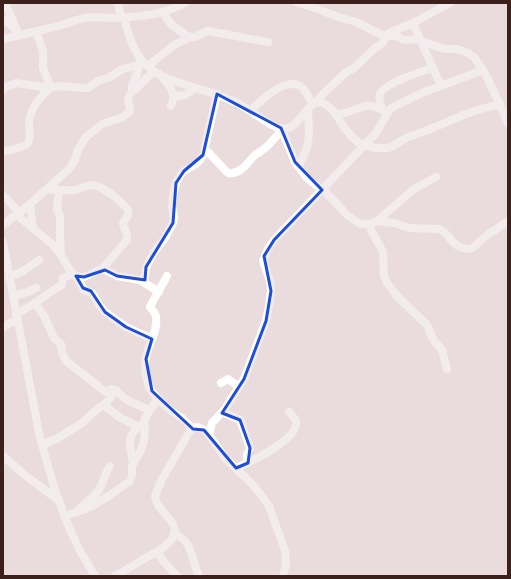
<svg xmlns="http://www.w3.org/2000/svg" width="511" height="579" viewBox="0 0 511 579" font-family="Commissioner,sans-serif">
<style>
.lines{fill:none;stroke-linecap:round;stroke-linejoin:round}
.minor{stroke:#fff;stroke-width:8}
.marked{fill:none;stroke:#1d4ed8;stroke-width:3;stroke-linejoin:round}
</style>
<rect width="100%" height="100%" fill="#eadcdc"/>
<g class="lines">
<path class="minor" d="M5,3L17,30
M118,3L121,17
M298,3L315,8L338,17L356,22L386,37
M162,12L172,25L187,36L191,37H195L208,31L268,42
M124,17C128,34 133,51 145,64C147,66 150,68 152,70C175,85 203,88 228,99C235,102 242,105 247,109C256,114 274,129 284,129C300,129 307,98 322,103C333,106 338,119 344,127C350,135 355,141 363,146
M3,19L15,29
M413,23L441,86
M387,36H396L404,40L420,39
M3,39C20,35 37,31 54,27C64,25 73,21 83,18C93,16 103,18 114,18C138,17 163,15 185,3
M421,41L444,49H457L468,53L475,58L487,77L508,123
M149,67L154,61L174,45L190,37
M162,77C170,86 177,94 171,106
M50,86L55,87L62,86L82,88H88L98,81L108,78L123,69L139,65
M3,90L6,87L16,83L49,88
M132,92V85L137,74L140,61
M174,95C183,98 188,94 194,88
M316,103L322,95L345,73L354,68L375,48L380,45L383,42L389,33L413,23L450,3
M382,109C381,105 378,99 380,94C383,84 422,71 432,68
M250,111C260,101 283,79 298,85C305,87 309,99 313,104
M336,114C358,114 361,98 385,111
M281,128L295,162L307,178L322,190
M364,145L376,148H388L393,146L406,138L428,130L466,114L481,109L500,104
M205,149L228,173C240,175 247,164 253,157C256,153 261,152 264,149C271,144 275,136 282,131
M3,152C9,150 22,148 27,144C32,139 29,130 29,123C30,108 39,99 49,89V83L43,68V51L36,31
M298,166C312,145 309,133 308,110
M47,189C56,190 66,191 75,190C81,189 87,184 93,185C104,187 121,201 128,210V215L123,223C123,229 129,233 127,240L102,269
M323,189L347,215L357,222L362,224H369L377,221L414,189L436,177
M59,190L57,209L60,216V233L61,255
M3,195L8,200L19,213
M30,204L33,228
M17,215L52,244L61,255L69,269L74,275L79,277H84L101,269L105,270L117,276L140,280L159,292
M377,221L395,223L409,228L439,229C447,232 450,241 458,246C461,248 466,249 470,249C474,248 477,244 480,241C488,233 499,228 508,221
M369,224L372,232L383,252L384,276L387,283L397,296L427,325L432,337L435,342L442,350L447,369
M3,225L30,204L69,169L75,160L78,150L85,138L102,124L123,117L129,112L130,109L128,100L130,94L154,71
M3,242L40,438L55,490L68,525L79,549L95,576
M76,276L83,288L84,290L92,293L100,306L105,312L126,327L152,339
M167,276C162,286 155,296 150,307C152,310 156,313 156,317C158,330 150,341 147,353C143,363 146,383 152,392C157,398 163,404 169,409C173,413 178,415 182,418C186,422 189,425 193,429
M9,277L23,271L39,260
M144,282L146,267L154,252L165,238L173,223L174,218L172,206L173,196L176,183L181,174L184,171L196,164L200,160L203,155L217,94
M13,296L25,293L36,288
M35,303L44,316L54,338L61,344L62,353L66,361L88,378L103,390L106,392H108L111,389C118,390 121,396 127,400C134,404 143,406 150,411
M16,314C33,306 46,294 62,285L63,278L73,274
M3,327L17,319
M221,383L228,379L239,387
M103,405L121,418L139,427
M222,412L240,420L241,422L250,448L247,455L248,463
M209,435L212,423L225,409L244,379L266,321L269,306L271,291L270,281L263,261L268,249L274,240L376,133L390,109L395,106L422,93L483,70
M42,445L58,438L82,423L95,411L107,402L116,390
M3,456L26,476L58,500
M133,463C131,451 126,439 136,429C138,427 141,425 144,423
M236,468C248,463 299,439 296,422C296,419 292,415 289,412
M80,508C86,502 94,497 99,490C104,482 104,474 110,466
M64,516L80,511L94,505L110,495L130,481L132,475V466L141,450L144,441L145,429L144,423V420L158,398
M175,533C178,535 182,538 185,541C192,548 194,566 199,576
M158,552L163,561L177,576
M115,576C124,571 133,566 142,560C153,554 182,541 173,524C168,515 156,508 155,496L162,479L186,438L189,432L193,429L196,427L200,428L204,430L209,435L225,458L252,484L262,496L269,506L285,551L286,564L283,576"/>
</g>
<path d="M0 0H511V579H0ZM217,94L281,128L295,162L322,190L274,240L264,256L271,291L266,321L244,379L222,413L240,420L250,448L248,463L236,468L204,430L193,429L152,391L146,359L152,339L126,327L105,312L91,291L83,288L76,276L84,277L105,270L117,276L145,280L146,267L173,223L176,183L184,171L203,155Z" fill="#eadcdc" fill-opacity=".55" fill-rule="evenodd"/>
<path class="marked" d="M217,94L281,128L295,162L322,190L274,240L264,256L271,291L266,321L244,379L222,413L240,420L250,448L248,463L236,468L204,430L193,429L152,391L146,359L152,339L126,327L105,312L91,291L83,288L76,276L84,277L105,270L117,276L145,280L146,267L173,223L176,183L184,171L203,155Z"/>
<rect width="511" height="579" fill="none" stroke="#3b201c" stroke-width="8"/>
</svg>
